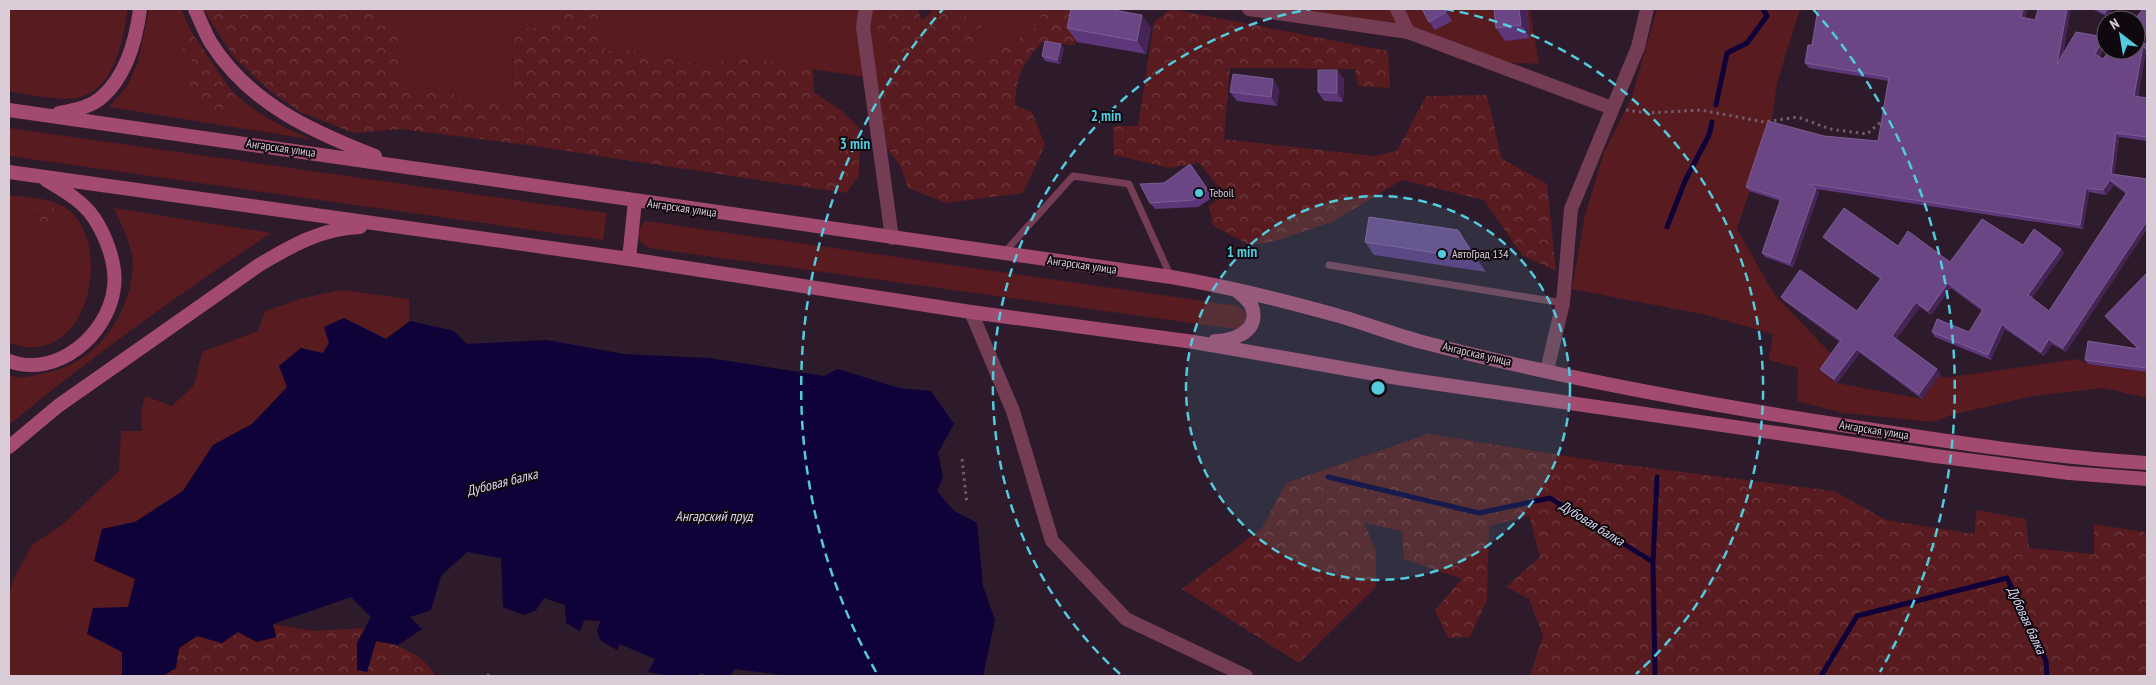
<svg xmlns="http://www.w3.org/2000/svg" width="2156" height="685" viewBox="0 0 2156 685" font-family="'PT Sans Narrow',sans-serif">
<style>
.grass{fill:#581b1f}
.forest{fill:url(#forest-crowns)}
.water{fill:#0f0238}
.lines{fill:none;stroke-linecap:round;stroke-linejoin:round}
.stream{stroke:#0f0238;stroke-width:5}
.path{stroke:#6e5d6b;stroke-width:3;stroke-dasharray:2.5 4;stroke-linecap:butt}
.service{stroke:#743d53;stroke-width:7}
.minor{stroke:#743d53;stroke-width:14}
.secondary{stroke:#a24a6f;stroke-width:14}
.wall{fill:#5d377a}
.shaded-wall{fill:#442556}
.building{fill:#6a4784;stroke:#7c5c91}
.ring{fill:none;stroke:#54cadd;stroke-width:2.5;stroke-dasharray:9 6}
.poi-dot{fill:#54cadd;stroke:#10080f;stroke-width:2}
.labels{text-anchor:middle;stroke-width:4;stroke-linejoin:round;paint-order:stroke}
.street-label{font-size:12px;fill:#dbcdd8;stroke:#10080f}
.poi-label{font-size:12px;fill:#dbcdd8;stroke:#10080f;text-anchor:start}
.water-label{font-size:14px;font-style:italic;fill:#d8d9ef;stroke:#10080f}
.centre{fill:#54cadd;stroke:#10080f;stroke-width:2.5}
.ring-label{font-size:15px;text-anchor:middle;font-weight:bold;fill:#54cadd;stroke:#10080f;stroke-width:4;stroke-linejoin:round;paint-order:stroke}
</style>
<defs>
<pattern id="forest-crowns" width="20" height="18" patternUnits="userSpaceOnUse" patternTransform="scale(1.25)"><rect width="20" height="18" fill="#581b1f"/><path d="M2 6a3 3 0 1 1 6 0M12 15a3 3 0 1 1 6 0" fill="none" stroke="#6f3b3f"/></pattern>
</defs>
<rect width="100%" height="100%" fill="#2d1a2b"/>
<path class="grass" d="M9,9H128C121,47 114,100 63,99C45,98 26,94 9,91Z
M149,9H181C212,80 241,111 314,140L109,107L127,86L138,62Z
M386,9H547L551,27L512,29L513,102L455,96L447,87L411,90L395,82L402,35L382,18Z
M594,9H880L878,27L892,67L877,79L725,56L719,68L630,50L606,51L596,10Z
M949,9H1038L1043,23L981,63L971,35L982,26Z
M1295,9H1530L1539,64L1461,60L1412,40Z
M1657,9H1800L1777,83L1771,126L1737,229L1774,294L1835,358L1824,373L1837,383L1922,399L1940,374L1944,378L2078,359L2088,364L2147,372V398L2103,388L2033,396L1951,415L1934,422L1843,413L1797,401L1798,368L1769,360L1773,334L1706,315L1572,289L1585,215L1604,152L1631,99Z
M9,128L607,213L603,240L9,156Z
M9,195C25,197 47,198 61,205C117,233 92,374 9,343Z
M114,208L271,233C181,293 92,356 9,425V375C21,381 36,374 49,372C98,362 131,313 133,265C133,249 121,223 114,208Z
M646,221L1238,306L1247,314C1247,323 1243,327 1235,329L649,248L639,241C638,233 639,226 646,221Z
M342,290L409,299L410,321L386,339L344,318L324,327L329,343L323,353L252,424L213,445L183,491L135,522L102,529L135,578C127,611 122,643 122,676H9V594L14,578L32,545L63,524L119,471L121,431H142L141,413L145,396L172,406L194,385L202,352L258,331L265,311L303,298Z"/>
<path class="forest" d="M203,9H386L382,18L403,35L395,82L411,90L448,87L455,96L513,102L512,29L551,27L547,9H594L596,10L606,51L630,50L719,68L724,56L813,68L814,92L842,111L860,129L859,176L846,193L513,143L400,129L354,133L300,112L269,90L233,56Z
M880,9H917L922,20L934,9H949L983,25L971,35L981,63L1042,23L1038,9H1114V18L1080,14L1075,45L1041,43C1021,66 1017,75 1015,105L1032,112L1045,145L1023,193L946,203L908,188L901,167L887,148L877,79L892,67L877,27Z
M1171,9L1388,51L1390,88L1358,86L1355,69L1230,68L1224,139L1373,156L1397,151L1426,96L1487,95L1502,159L1547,184L1556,271L1522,255L1484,200L1402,180L1332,222L1275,241L1250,245L1213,226L1209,205L1226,196L1199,163L1169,168L1114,155L1113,126H1138L1154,22Z
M184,33H192L236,98L227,110L214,114L188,83L195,70L190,57L176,42Z
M47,205L57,210L54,224L44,227L35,220L34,209Z
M1428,434L1604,462L1834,491L1886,520L1974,534L1977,510L2026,519L2029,548L2094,554V524L2144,532L2147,539V676H1530L1543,635L1529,599L1506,587L1540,557L1529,516L1489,526L1487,600L1470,637L1448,638L1435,610L1462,579L1404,559L1402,531L1364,523L1376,551V587L1299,663L1182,589L1262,528L1286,483Z
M272,624L314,631L365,628L357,643V670L367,672L376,641C398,644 425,655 435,676H163L176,668L178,648L197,636L222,643L238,632Z"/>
<path class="water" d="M344,318L386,339L410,321L454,331L467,344L547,340L624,354L709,358L824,376L838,369L899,388L931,391L954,424L938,453L943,477L937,491L954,511L977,523L983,586L995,620L983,676H790L735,669L730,676H710L700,673L698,676H672L648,672L655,659L620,644L617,650L600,640L597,630L601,621L584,620L580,631L566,623L565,605L544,598L536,610L524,615L503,607L501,558L467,552L441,576L431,610L410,617L422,629L398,645L376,641L367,672L357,670V643L371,617L351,597L273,624L276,637L257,642L238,632L222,643L197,636L179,648L176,668L163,676H122V652L87,634L93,608L128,607L135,579L94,561L102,529L135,522L183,491L213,445L252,424L287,387L279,366L301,348L323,353L329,343L324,327Z"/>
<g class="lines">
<path class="stream" d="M1716,105L1727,53L1747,43L1767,16L1763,9
M1667,227L1685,181L1709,135L1712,122
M1328,477L1479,513L1550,498L1653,562L1655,676
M1653,562L1657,477
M1821,676L1857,616L2007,578L2046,661L2047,676"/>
<path class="path" d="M1626,110L1647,113L1701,110L1764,122L1798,117L1830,129L1867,134L1883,120
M962,459L967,504
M487,675L493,676"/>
<path class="service" d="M1004,253L1073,176L1129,184L1171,277
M1329,265L1563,303"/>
<path class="minor" d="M866,9L863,27L892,238
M1249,9L1408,32L1612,108
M1397,9L1408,32
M971,312L1013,411L1052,541L1126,619L1246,676
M1547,370L1563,303L1571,209L1638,47L1647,9"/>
<path class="secondary" d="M195,9C200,20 205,33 211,43C249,103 311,131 375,156
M9,110L1171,277C1225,286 1278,299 1332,314C1362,322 1392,334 1422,342C1565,379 1709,405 1854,427C1951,442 2049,457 2147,463
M59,113C74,110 91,107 102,97C127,75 136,40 140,9
M9,172L629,259L971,312L1194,342L1398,378L1935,456L2069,473L2147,479
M629,259L635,201
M1215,341C1230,341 1258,333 1253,311C1252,302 1243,296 1236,290
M9,361C57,379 109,334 114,287C117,265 106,236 94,218C83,201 63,190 46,180
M9,447L58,406L259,265C291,246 322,228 360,227"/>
</g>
<path class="wall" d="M1446,9L1452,21L1435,30L1429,22Z
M1494,9H1527L1530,38L1505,41L1496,28Z
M1818,9H2027L2025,18L2063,54L2104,37L2106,40V44L2099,57L2103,59L2147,44V52L2146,50L2138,97L2147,98V141L2119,137L2114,174L2147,179V229L2066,352L2052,344L2044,356L2005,329L1991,360L1935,337L1932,332H1969L1982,311L1951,288L1931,315L1920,307L1896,339L1937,369L1940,374L1922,399L1860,353L1837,383L1824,373L1820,369L1840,342L1784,301L1781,297L1857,311L1880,279L1827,241L1823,237L1898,246L1950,262L2023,245L2061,249L2064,253L2032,298L2049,311L2126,194L2114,185L2106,195L2089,192L2083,229L1816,189L1819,193L1793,267L1765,257L1762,253L1780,201L1749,191L1746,187L1824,136L1878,141L1889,81L1809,68L1805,63L1812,45Z
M2092,9H2112L2108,17Z
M2147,9V38L2136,32V20Z
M1067,28H1151L1146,54L1077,42Z
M1061,44L1064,49L1060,64L1045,61L1042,56Z
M1337,70L1344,79L1343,102L1324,101L1318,92Z
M1279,88L1277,106L1237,101L1230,92Z
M1190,164L1213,197L1198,207L1155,209L1150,203L1164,183Z
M1365,242L1467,243L1486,272L1374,255Z
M2147,273V372L2088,364L2085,360L2137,348L2109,321L2105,316Z"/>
<path class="shaded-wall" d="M1444,9H1446L1452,21Z
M1519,9H1527L1530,38L1521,25Z
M2023,9H2027L2024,21L2021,17Z
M2067,9H2071L2061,68L2057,64Z
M2107,9H2112L2108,17L2105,13Z
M1142,15L1151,28L1146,54L1137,41Z
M2104,37L2106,40V44L2098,58L2095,54Z
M1061,44L1064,49L1060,64L1057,60Z
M2143,46L2146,50L2137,101L2134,96Z
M1337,70L1344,79L1343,102L1337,93Z
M1273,79L1279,88L1277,106L1271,97Z
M2116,133L2119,137L2114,178L2111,174Z
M2110,180L2114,185L2106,195L2103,190Z
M2086,188L2089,192L2083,229L2080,225Z
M1816,189L1819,193L1793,267L1790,263Z
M2147,222V229L2066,352L2063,348L2147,221Z
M1458,230L1467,243L1486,272L1476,259Z
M2061,249L2064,253L2031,299L2028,295Z
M1948,283L1951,288L1931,315L1928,311Z
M1916,302L1920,307L1895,341L1892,336Z
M2002,324L2005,329L1991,360L1988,355Z
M2049,339L2052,344L2044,356L2041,352Z
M1857,349L1860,353L1837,383L1834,379Z
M1937,369L1940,374L1922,399L1919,394Z"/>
<path class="building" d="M1071,9H1108L1142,15L1137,41L1067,28Z
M1422,9H1444L1446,12L1429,22Z
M1494,9H1519L1521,25L1496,28Z
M1818,9H2023L2021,17L2035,20L2038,9H2067L2057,64L2076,32L2104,37L2095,54L2103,59L2110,50H2136V42L2147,44V50L2143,46L2134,96L2147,98V137L2116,133L2111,174L2147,179V221L2063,348L2049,339L2041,352L2002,324L1988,355L1932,332L1937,319L1969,332L1983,309L1948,283L1928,311L1916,302L1892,336L1937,369L1919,394L1857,349L1834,379L1820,369L1841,340L1781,297L1800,270L1857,311L1881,278L1823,237L1844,208L1898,246L1908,231L1950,262L1982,219L2023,245L2034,229L2061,249L2028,295L2049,311L2127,192L2110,180L2103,190L2086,188L2080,225L1809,184L1816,189L1790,263L1762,253L1781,198L1746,187L1768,121L1824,136L1878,141L1889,77L1805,63L1808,45H1812Z
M2097,9H2107L2105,13Z
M2143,9H2147V35L2136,29V20H2134Z
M1045,41L1061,44L1057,60L1042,56Z
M1318,70H1337V93L1318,92Z
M1233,74L1273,79L1271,97L1230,92Z
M1190,164L1208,190L1193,200L1150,203L1140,184L1164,183Z
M1369,217L1458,230L1476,259L1365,242Z
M2147,273V368L2085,360L2088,341L2139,349L2105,316Z"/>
<circle cx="1378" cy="388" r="192" fill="#54cadd" fill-opacity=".12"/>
<g class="ring">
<circle cx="1378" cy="388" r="192"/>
<path d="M1120 674A385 385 0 0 1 1311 9M1445 9A385 385 0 0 1 1636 674"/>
<path d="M876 672A577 577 0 0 1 943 9M1813 9A577 577 0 0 1 1880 672"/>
</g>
<g class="poi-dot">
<circle cx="1199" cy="193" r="5"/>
<circle cx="1442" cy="254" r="5"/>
</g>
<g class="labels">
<g class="street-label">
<text transform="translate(281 148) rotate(8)" y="4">Ангарская улица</text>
<text transform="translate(682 208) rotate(8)" y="4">Ангарская улица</text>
<text transform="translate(1082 265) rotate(8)" y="4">Ангарская улица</text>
<text transform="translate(1477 354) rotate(13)" y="4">Ангарская улица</text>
<text transform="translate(1874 430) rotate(9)" y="4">Ангарская улица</text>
</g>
<g class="poi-label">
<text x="1209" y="197">Teboil</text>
<text x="1452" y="258">АвтоГрад 134</text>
</g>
<g class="water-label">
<text transform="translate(502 482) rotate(-14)" y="5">Дубовая балка</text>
<text x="714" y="521">Ангарский пруд</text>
<text transform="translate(1592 523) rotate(32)" y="5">Дубовая балка</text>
<text transform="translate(2027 620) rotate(65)" y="5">Дубовая балка</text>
</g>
</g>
<circle cx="1378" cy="388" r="8" class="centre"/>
<g class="ring-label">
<text x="1106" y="121">2 min</text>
<text x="855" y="149">3 min</text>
<text x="1242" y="257">1 min</text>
</g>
<rect width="2156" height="685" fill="none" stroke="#dbcdd8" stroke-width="20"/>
<g transform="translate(2121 35) rotate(329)"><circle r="24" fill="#10080f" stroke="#61575f"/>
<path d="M0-4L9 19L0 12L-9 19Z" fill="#54cadd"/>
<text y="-8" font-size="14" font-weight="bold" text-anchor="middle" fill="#dbcdd8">N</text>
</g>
</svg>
